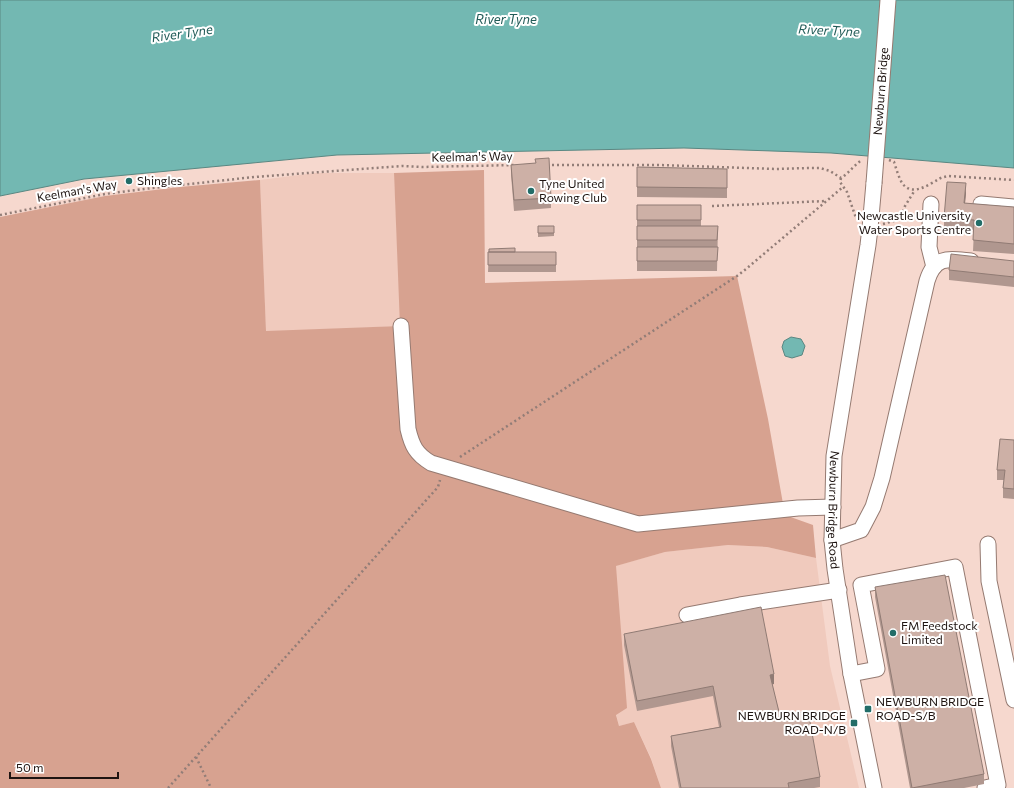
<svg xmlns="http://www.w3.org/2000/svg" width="1014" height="788" viewBox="0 0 1014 788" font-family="Commissioner,sans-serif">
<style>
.built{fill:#f0cabd}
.green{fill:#d7a290}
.water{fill:#73b8b2;stroke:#5a8782}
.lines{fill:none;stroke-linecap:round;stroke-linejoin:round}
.minor-casing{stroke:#957a71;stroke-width:17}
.path{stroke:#927d77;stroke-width:2.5;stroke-dasharray:2 3;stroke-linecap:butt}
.minor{stroke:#fff;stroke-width:15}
.minor-bridge-casing{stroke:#957a71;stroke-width:17;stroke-linecap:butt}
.minor-bridge{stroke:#fff;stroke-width:15}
.wall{fill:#b0978f}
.shaded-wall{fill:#907b74}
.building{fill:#cdb0a6;stroke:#907b74}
.poi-dot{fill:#226d68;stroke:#fff;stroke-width:1.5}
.labels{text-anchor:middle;stroke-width:4;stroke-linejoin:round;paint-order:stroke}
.street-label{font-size:12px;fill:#1e1411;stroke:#fff}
.poi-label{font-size:12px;fill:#1e1411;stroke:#fff;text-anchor:start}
.water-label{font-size:13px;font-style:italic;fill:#225c58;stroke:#fff}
</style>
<rect width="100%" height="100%" fill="#f6d8ce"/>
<path class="built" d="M315,173H394L401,326L266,332L260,180Z
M728,545L767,547L816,558L830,666L859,788H661L651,758L634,722L619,726L616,714L615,566L665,552Z"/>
<path class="green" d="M484,170L485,283L737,276L768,419L785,515L813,525L816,558L767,547L728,545L665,552L616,566L627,708L616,715L619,726L634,722L651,759L661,788H0V217L105,196L180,187L260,180L266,331L400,326L394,173Z"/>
<path class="water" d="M0,0H1014V168L831,153L684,148L337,155L84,179L0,196Z
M791,337L801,339L805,346L802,355L792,358L785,356L782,347L784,341Z"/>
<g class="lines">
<g class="minor-casing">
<g id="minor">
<path id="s1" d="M874,183L870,228L868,245L834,456L832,540L835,569L851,674L874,788"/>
<path d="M931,204L929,247L934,267"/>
<path d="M981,204L1014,207"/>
<path d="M401,326L408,429C412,446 416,454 431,463L638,524L798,508L833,507"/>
<path d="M832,540L861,530L873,507L882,478L927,281C935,255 949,259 971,261"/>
<path d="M988,544L989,581L1014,700"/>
<path d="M687,615L740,605L839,590"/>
<path d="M851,674L877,669L861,585L955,567L998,785L985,788"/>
</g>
</g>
<path class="path" d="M889,160L894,162C896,168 899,178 902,183C912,197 928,185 939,179C942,177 945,177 948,176L1014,180
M547,165H660L776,169L808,168H820L830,171L841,178C849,173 854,165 862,160
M841,178L840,182L847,192L856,218
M712,206L826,201
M0,215L105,194L144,189L254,177L402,166L422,167L516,165
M883,224L897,220L901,216L905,206L915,190
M460,457L737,276L746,269L843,187
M196,757L211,788
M168,788L438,487L440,480"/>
<use href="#minor" class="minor"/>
<g class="minor-bridge-casing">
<g id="minor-bridge">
<path id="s2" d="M874,183L888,0"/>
</g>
</g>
<use href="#minor-bridge" class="minor-bridge"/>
</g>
<path class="wall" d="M511,165L551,198V208L514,211L511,175Z
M637,167L727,169V198L637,197Z
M966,193L965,203L1014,207V254L973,251L974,230L944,228V218Z
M637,205H701V226H718L717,271H637Z
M538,226H554V236L538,237Z
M489,249L515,252H556V272H488Z
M1014,261V287L949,280V270Z
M1014,440V499L1003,498V488L1004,480H997V470Z
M875,587L984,774V784L964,788H910L875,597Z
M624,634L774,684H772L780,716L820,777V787L814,788H679L671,746V736L719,727L713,696L637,711L624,645Z"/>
<path class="shaded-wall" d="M966,183V193L964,213V203Z
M774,674V684L770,685V675Z"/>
<path class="building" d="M549,158L551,198L514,200L511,165L536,163L535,159Z
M637,167L727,169V188L637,187Z
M947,182L966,183L964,203L1014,207V244L973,240L974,220L944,218Z
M637,205H701V220H637Z
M538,226H554V233H538Z
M637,226H718L717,240H637Z
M637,247H718L717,261H637Z
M515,248V252H489V249Z
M488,252H556V265H488Z
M951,254L1014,261V277L949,270Z
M1000,439L1014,440V489L1003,488L1005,470H997Z
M945,575L984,774L912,788L875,587Z
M761,607L774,674L770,675L780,716L808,711L820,777L788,783L789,788H681L671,736L721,727L713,686L637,701L624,634Z"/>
<g class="poi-dot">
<circle cx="129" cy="181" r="4"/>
<circle cx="531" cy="191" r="4"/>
<circle cx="979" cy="223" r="4"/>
<circle cx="893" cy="633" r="4"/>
<rect x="864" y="705" width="8" height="8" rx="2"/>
<rect x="850" y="719" width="8" height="8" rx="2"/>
</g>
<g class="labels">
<g class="street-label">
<text dy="4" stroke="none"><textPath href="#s2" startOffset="92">Newburn Bridge</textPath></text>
<text transform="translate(472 157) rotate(-1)" y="4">Keelman's Way</text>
<text transform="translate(77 191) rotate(-10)" y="4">Keelman's Way</text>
<text dy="4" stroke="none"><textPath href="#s1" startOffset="330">Newburn Bridge Road</textPath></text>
</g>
<g class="poi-label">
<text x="137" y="185">Shingles</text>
<text x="539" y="188">Tyne United<tspan x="539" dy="14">Rowing Club</tspan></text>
<text x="971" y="220" text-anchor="end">Newcastle University<tspan x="971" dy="14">Water Sports Centre</tspan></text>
<text x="901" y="630">FM Feedstock<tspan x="901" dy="14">Limited</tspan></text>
<text x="876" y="706">NEWBURN BRIDGE<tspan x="876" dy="14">ROAD-S/B</tspan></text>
<text x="846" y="720" text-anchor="end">NEWBURN BRIDGE<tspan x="846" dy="14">ROAD-N/B</tspan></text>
</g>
<g class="water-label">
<text x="506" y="24">River Tyne</text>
<text transform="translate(829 30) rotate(3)" y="5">River Tyne</text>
<text transform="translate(182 33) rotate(-8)" y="5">River Tyne</text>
</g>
</g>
<path d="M10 772v6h108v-6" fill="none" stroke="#1e1411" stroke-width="2"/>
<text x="16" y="772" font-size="12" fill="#1e1411" stroke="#ffffff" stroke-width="3" paint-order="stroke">50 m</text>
</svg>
